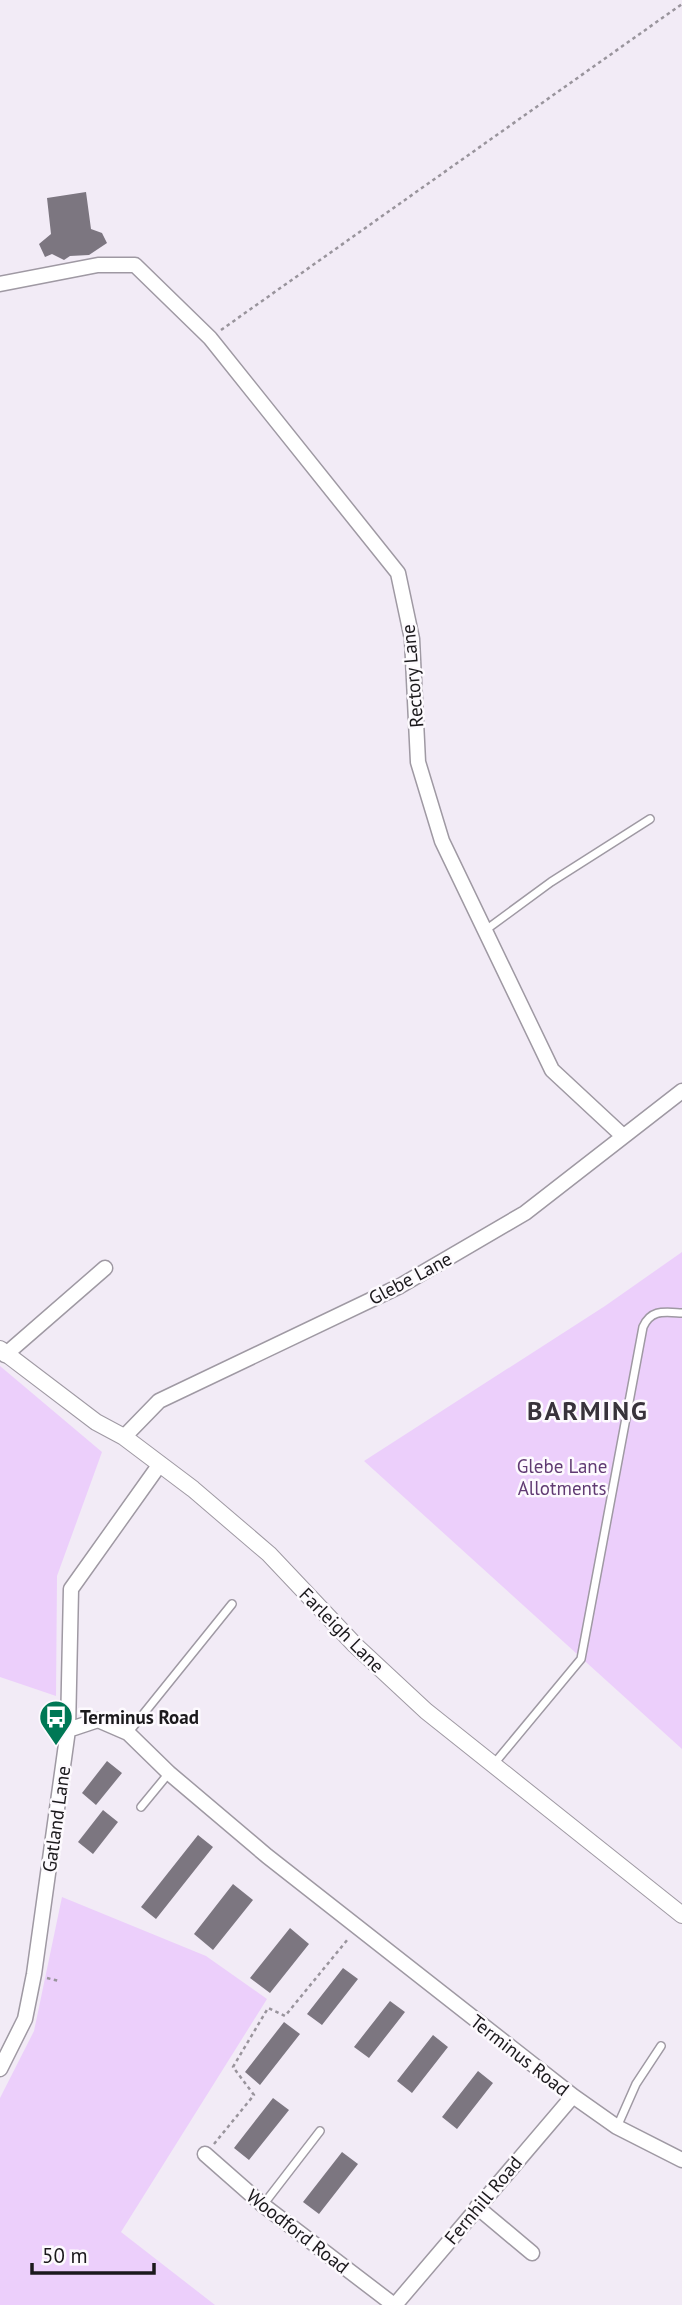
<svg xmlns="http://www.w3.org/2000/svg" width="682" height="2305" viewBox="0 0 682 2305" font-family="'PT Sans',sans-serif">
<style>
.green{fill:#eccffb}
.building{fill:#7c7680}
.lines{fill:none;stroke-linecap:round;stroke-linejoin:round}
.service-casing{stroke:#9f99a3;stroke-width:10}
.minor-casing{stroke:#9f99a3;stroke-width:17}
.tertiary-casing{stroke:#9f99a3;stroke-width:18}
.path{stroke:#99949c;stroke-width:2.5;stroke-dasharray:3.5 3.5;stroke-linecap:butt}
.service{stroke:#fff;stroke-width:7}
.minor{stroke:#fff;stroke-width:14}
.tertiary{stroke:#fff;stroke-width:16}
.labels{text-anchor:middle;stroke-width:5;stroke-linejoin:round;paint-order:stroke}
.street-label{font-size:19px;fill:#1b191c;stroke:#fdfafe}
.park-label{font-size:19px;fill:#613b73;stroke:#fdfafe}
.poi-label{font-size:19px;font-weight:bold;fill:#1b191c;stroke:#fdfafe;text-anchor:start}
.district-label{font-size:26px;font-weight:bold;letter-spacing:2px;fill:#38333b;stroke:#fdfafe}
</style>
<rect width="100%" height="100%" fill="#f2ebf6"/>
<path class="green" d="M682,1252V1749L364,1461L605,1306Z
M0,1366L102,1452L57,1576L56,1696L0,1677Z
M62,1897L206,1956L267,1999L121,2232L215,2305H0V2098L34,2031Z"/>
<path class="building" d="M86,192L91,229L102,233L107,243L89,255L70,256L64,260L52,254L45,257L39,244L51,234L47,198Z
M107,1761L122,1773L96,1805L82,1793Z
M103,1810L118,1822L93,1854L78,1842Z
M198,1835L213,1847L156,1919L141,1907Z
M233,1884L253,1900L213,1950L194,1934Z
M290,1928L309,1944L270,1993L250,1978Z
M343,1968L358,1979L322,2025L307,2014Z
M390,2001L405,2012L369,2058L354,2047Z
M284,2022L300,2034L260,2085L245,2072Z
M433,2035L448,2047L412,2093L397,2081Z
M478,2071L493,2083L457,2129L442,2117Z
M273,2098L289,2110L249,2160L234,2148Z
M342,2152L358,2164L319,2214L303,2202Z"/>
<g class="lines">
<g class="service-casing">
<path id="service" d="M487,929L551,882L650,819
M128,1733L232,1604
M493,1765L581,1659L643,1327C651,1309 664,1312 682,1313
M141,1807L169,1773
M617,2127L636,2084L661,2046
M263,2205L320,2131"/>
</g>
<g class="minor-casing">
<path id="minor" d="M0,284L98,265H135L210,338L398,573L412,639L418,762L442,841L552,1070L623,1136
M5,1355L105,1268
M124,1437L159,1401L400,1286L525,1213L682,1091
M68,1730L98,1720L128,1733L169,1773L267,1856L573,2096L617,2127L682,2160
M0,2069L25,2019L34,1974L68,1730L71,1589L160,1464
M205,2154L263,2205L394,2305
M477,2207L532,2253
M395,2305L573,2096"/>
</g>
<g class="tertiary-casing">
<path id="tertiary" d="M0,1349L96,1422L124,1437L193,1489L269,1554L355,1645L426,1711L682,1915"/>
</g>
<path class="path" d="M221,330L682,4
M47,1978L59,1981
M214,2144L254,2095L233,2067L268,2008L285,2016L348,1939"/>
<use href="#service" class="service"/>
<use href="#minor" class="minor"/>
<use href="#tertiary" class="tertiary"/>
</g>
<defs>
<g id="bus-pin" transform="scale(1.75)"><path d="M0 17L-7.5 6A9.5 9.5 0 1 1 7.5 6Z" fill="#007855" stroke="#fdfafe"/><path d="M-5-6H5V4H4V6H2V4H-2V6H-4V4H-5ZM-3.5-4V0h7V-4ZM-3.5 1.2v1.5H-2V1.2ZM2 1.2v1.5H3.5V1.2Z" fill="#fff"/></g>
</defs>
<g fill-rule="evenodd">
<use href="#bus-pin" x="56" y="1717"/>
</g>
<g class="labels">
<g class="street-label">
<text transform="translate(412 676) rotate(-95)" y="7">Rectory Lane</text>
<text transform="translate(410 1278) rotate(-28)" y="7">Glebe Lane</text>
<text transform="translate(342 1630) rotate(45)" y="7">Farleigh Lane</text>
<text transform="translate(56 1819) rotate(-82)" y="7">Gatland Lane</text>
<text transform="translate(520 2055) rotate(38)" y="7">Terminus Road</text>
<text transform="translate(483 2200) rotate(-50)" y="7">Fernhill Road</text>
<text transform="translate(298 2231) rotate(38)" y="7">Woodford Road</text>
</g>
<g class="park-label">
<text x="562" y="1473">Glebe Lane<tspan x="562" dy="22">Allotments</tspan></text>
</g>
<g class="poi-label">
<text x="80" y="1724">Terminus Road</text>
</g>
<g class="district-label">
<text x="588" y="1420">BARMING</text>
</g>
</g>
<path d="M32 2263v10h122v-10" fill="none" stroke="#1b191c" stroke-width="3.5"/>
<text x="42" y="2263" font-size="21" fill="#1b191c" stroke="#fdfafe" stroke-width="5" paint-order="stroke">50 m</text>
</svg>
